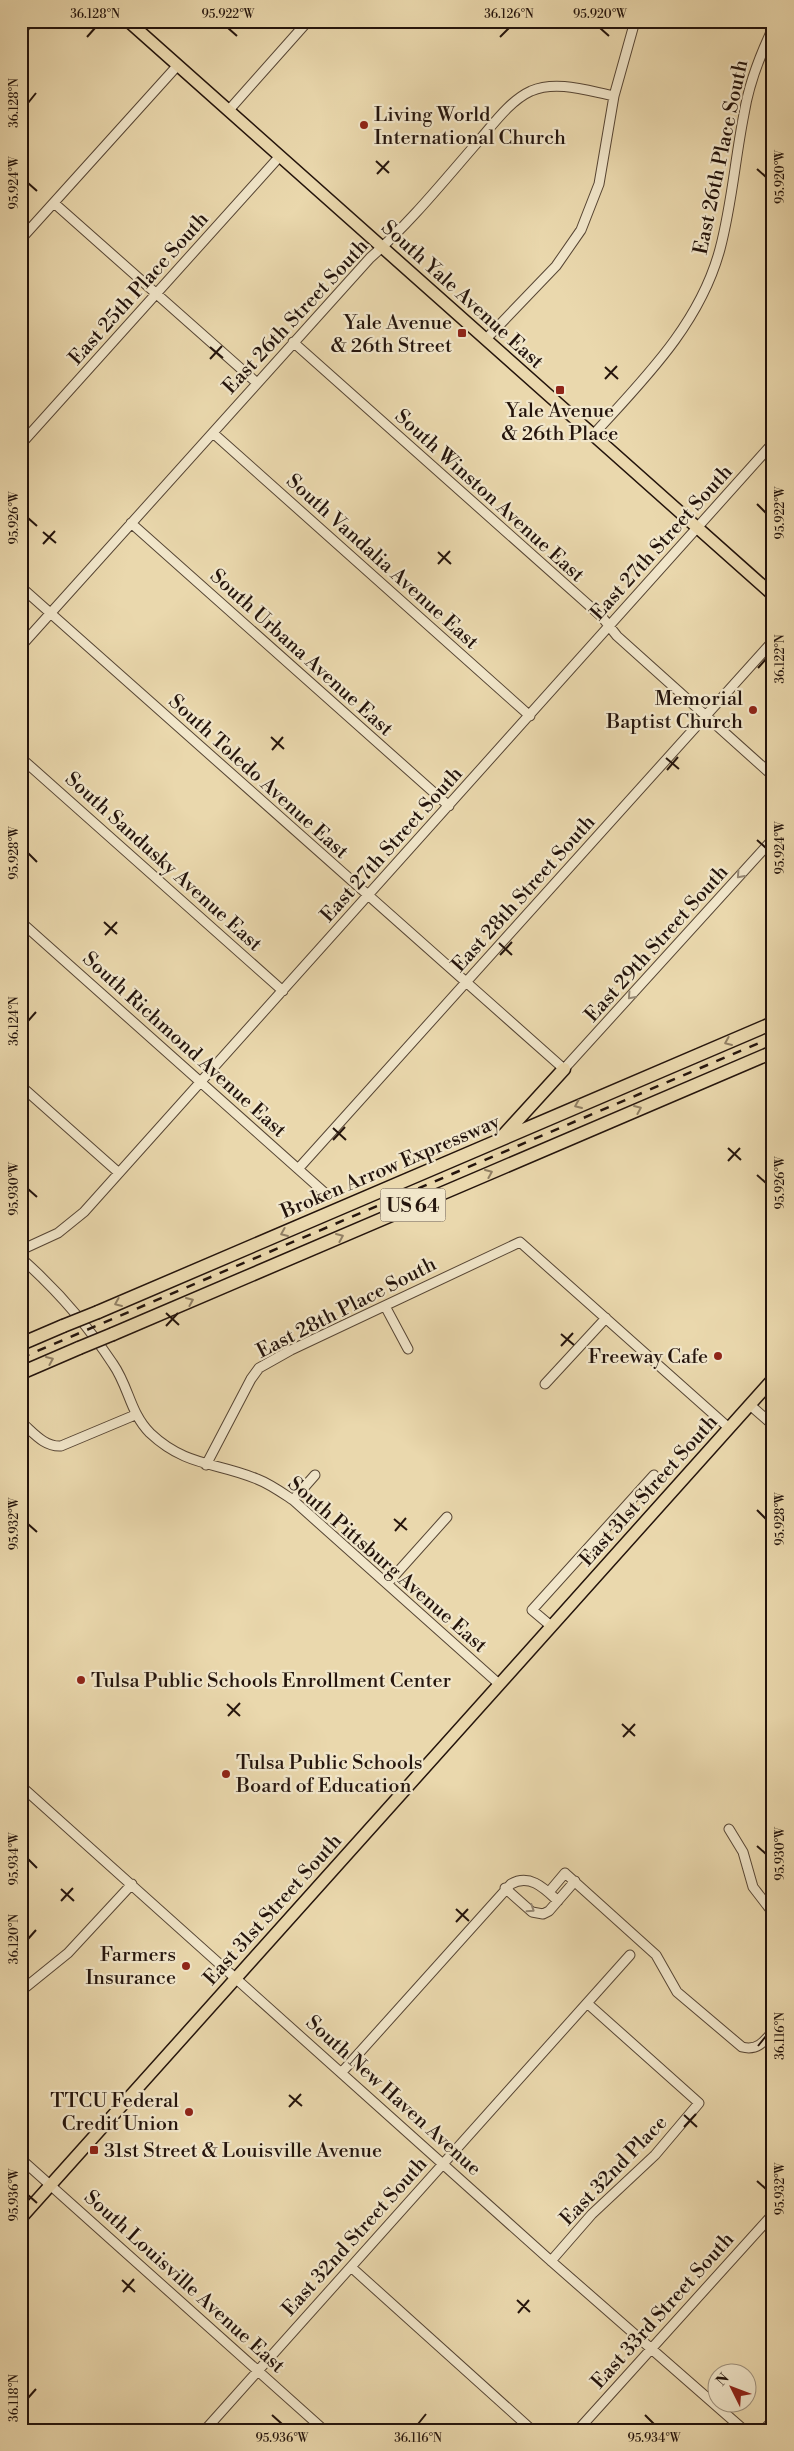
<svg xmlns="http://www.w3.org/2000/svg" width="794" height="2451" viewBox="0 0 794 2451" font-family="'Libre Bodoni',serif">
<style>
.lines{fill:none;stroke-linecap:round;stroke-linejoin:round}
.minor-casing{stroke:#564534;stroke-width:11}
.major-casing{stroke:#24140c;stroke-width:14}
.highway-casing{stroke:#24140c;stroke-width:15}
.minor{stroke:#f1e6ca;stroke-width:9}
.major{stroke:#ead8ad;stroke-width:11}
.highway{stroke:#ead8ad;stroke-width:12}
.rail{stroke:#24140c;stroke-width:2.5;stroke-dasharray:9 9;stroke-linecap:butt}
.highway-bridge-casing{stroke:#24140c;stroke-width:15;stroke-linecap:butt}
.highway-bridge{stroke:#ead8ad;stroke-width:12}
.oneway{stroke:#958874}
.oneway2{stroke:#918065}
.ticks{fill:none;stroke:#24140c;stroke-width:2}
.poi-dot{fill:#8f2418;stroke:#f1e6ca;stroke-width:2}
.labels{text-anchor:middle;stroke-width:4.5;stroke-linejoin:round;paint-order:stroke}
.shield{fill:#f1e6ca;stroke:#625345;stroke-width:1}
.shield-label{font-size:19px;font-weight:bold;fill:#24140c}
.poi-label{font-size:20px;fill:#24140c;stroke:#f1e6ca;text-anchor:end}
.street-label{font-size:20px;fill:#24140c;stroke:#f1e6ca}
.neatline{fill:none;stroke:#24140c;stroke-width:2}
.ticks-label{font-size:12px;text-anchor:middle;fill:#24140c}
</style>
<rect width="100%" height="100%" fill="#ead8ad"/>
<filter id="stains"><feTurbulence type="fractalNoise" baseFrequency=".004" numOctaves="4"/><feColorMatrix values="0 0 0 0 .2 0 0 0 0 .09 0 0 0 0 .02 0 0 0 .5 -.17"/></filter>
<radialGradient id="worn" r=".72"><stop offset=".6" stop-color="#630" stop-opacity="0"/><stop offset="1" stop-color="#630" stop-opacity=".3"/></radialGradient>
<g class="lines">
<g class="minor-casing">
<path id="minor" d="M21,31L30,21
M229,110L308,21
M54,203L257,383
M21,239L178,65
M486,339L556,266L581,230L599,184L614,96L635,21
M293,342L602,617L617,636L773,776
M213,433L530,716
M593,435C644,379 700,324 720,249C732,204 735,159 744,114C749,83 760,55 773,28
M21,444L280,156
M131,523L449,806
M21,587L564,1069L773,839
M21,646L370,258C409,224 442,183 476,144C492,126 509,101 531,91C557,80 588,91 614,96
M21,758L283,991
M21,922L325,1193
M21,1086L119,1173
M298,1169L773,641
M21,1250L58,1233L84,1212L773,443
M21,1258C57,1290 87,1324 113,1364C129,1387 130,1413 150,1433C186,1467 217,1462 257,1479C270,1484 281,1492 293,1500L499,1684
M385,1306L408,1349
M545,1384L606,1318
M750,1405L773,1425
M21,1422C33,1432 44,1447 61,1446L135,1415
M206,1465L251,1379L259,1368L291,1350L520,1242L729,1428
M293,1500L315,1475
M387,1584L447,1517
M551,1626L532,1610L654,1475
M21,1786L551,2261L744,2430
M729,1829L743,1852L753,1887L773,1913
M505,1888L532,1912L543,1914L549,1911L575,1881
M549,1892L565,1873L656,1955L677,1992L742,2047C757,2051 764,2042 773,2031
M21,1991L68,1953L132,1884
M342,2072L511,1884C530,1873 545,1889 558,1901
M21,2159L324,2430
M551,2261L592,2214L655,2155L699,2103L587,2003
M351,2267L532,2430
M205,2430L630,1955
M578,2430L773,2214
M764,2430L773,2420"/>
</g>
<g class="major-casing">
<path id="major" d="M128,21L773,595
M21,2218L773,1379"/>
</g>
<g class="highway-casing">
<path id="highway" d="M502,1137L564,1069
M98,1312L773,1023
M113,1334L773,1052
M21,1344L63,1326
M21,1373L79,1348"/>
</g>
<use href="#minor" class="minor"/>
<use href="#major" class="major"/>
<use href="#highway" class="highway"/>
<path class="rail" d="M21,1358L773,1037"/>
<g class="highway-bridge-casing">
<path id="highway-bridge" d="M63,1326L98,1312
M79,1348L113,1334"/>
</g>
<use href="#highway-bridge" class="highway-bridge"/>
</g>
<defs><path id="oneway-chevron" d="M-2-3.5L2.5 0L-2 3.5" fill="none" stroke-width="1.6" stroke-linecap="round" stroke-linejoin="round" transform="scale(1.25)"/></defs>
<g class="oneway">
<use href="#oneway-chevron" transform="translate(740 875) rotate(132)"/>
<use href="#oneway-chevron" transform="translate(631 996) rotate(132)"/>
<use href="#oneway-chevron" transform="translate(531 1909) rotate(33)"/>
</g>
<g class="oneway2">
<use href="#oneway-chevron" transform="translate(728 1042) rotate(157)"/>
<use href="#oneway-chevron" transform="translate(578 1105) rotate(157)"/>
<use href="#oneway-chevron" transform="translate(638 1109) rotate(-23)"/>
<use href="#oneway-chevron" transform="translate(489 1173) rotate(-23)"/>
<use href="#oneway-chevron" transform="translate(284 1233) rotate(157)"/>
<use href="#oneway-chevron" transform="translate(340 1237) rotate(-23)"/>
<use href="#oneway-chevron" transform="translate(190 1301) rotate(-23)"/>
<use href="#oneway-chevron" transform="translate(118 1303) rotate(157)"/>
<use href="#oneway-chevron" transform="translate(50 1360) rotate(-23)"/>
</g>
<path class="ticks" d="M228,28L237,36M600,28L609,36M87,37L95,28M500,37L509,28M28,103L36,93M376,161L389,173M757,169L766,177M377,174L389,161M28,183L37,191M210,347L223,358M210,359L222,346M605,367L618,379M605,379L617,366M757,504L766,513M28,518L37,526M43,532L56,543M43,544L55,531M438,552L451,564M438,564L450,551M758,668L766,659M271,737L284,749M272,750L283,737M666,758L679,769M667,770L678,757M757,840L766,848M28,853L37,862M104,922L117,934M105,935L117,922M499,943L512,955M500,955L512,942M28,1021L36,1012M333,1128L346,1140M333,1140L345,1127M728,1148L741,1160M728,1161L740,1148M757,1175L766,1183M28,1189L37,1197M166,1313L179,1325M166,1326L178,1313M561,1334L574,1345M561,1346L573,1333M757,1510L766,1519M394,1519L407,1530M28,1524L37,1532M395,1531L406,1518M227,1704L240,1716M228,1716L240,1703M622,1724L635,1736M623,1737L635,1724M757,1846L766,1854M28,1859L37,1868M61,1889L74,1901M61,1901L73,1888M456,1909L469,1921M456,1922L468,1909M28,1939L36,1930M758,2046L766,2036M289,2095L302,2106M289,2107L301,2094M684,2115L697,2127M684,2127L696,2114M757,2181L766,2189M28,2195L37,2203M122,2280L135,2292M123,2292L134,2279M517,2300L530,2312M518,2313L529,2300M28,2398L36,2389M272,2415L282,2424M645,2415L654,2424M418,2424L426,2414"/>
<g class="poi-dot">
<circle cx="364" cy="125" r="5"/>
<rect x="457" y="328" width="10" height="10" rx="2.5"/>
<rect x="555" y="385" width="10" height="10" rx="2.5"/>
<circle cx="753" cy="710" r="5"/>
<circle cx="718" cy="1356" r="5"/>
<circle cx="81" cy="1680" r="5"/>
<circle cx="226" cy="1774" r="5"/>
<circle cx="186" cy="1966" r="5"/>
<circle cx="189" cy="2112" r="5"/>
<rect x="89" y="2145" width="10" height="10" rx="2.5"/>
</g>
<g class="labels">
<rect class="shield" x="380.5" y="1188.5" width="65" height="33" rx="4"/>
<g class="shield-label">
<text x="413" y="1212">US 64</text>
</g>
<g class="poi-label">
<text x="374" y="121" text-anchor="start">Living World<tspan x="374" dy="23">International Church</tspan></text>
<text x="452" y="329">Yale Avenue<tspan x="452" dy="23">&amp; 26th Street</tspan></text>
<text x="560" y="417" text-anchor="middle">Yale Avenue<tspan x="560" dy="23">&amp; 26th Place</tspan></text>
<text x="743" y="705">Memorial<tspan x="743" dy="23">Baptist Church</tspan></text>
<text x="708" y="1363">Freeway Cafe</text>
<text x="91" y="1687" text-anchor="start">Tulsa Public Schools Enrollment Center</text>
<text x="236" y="1769" text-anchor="start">Tulsa Public Schools<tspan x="236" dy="23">Board of Education</tspan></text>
<text x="176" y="1961">Farmers<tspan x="176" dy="23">Insurance</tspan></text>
<text x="179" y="2107">TTCU Federal<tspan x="179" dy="23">Credit Union</tspan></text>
<text x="104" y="2157" text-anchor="start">31st Street &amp; Louisville Avenue</text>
</g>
<g class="street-label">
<text transform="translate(720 157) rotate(-78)" y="7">East 26th Place South</text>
<text transform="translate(138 288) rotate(-48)" y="7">East 25th Place South</text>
<text transform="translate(463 294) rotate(42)" y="7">South Yale Avenue East</text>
<text transform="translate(295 316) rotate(-47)" y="7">East 26th Street South</text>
<text transform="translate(490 495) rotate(42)" y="7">South Winston Avenue East</text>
<text transform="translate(661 542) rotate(-48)" y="7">East 27th Street South</text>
<text transform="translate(383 561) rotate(42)" y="7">South Vandalia Avenue East</text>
<text transform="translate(302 652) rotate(42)" y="7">South Urbana Avenue East</text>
<text transform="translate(259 776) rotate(42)" y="7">South Toledo Avenue East</text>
<text transform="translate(391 844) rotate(-48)" y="7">East 27th Street South</text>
<text transform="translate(164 861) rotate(42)" y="7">South Sandusky Avenue East</text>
<text transform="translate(523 893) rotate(-48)" y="7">East 28th Street South</text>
<text transform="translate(656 943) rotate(-48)" y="7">East 29th Street South</text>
<text transform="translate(185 1044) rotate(42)" y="7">South Richmond Avenue East</text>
<text transform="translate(390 1166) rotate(-23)" y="7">Broken Arrow Expressway</text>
<text transform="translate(346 1307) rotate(-27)" y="7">East 28th Place South</text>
<text transform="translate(648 1490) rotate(-48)" y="7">East 31st Street South</text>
<text transform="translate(388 1564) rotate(41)" y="7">South Pittsburg Avenue East</text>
<text transform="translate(272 1909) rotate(-48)" y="7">East 31st Street South</text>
<text transform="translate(394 2095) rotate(42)" y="7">South New Haven Avenue</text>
<text transform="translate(613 2170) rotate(-46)" y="7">East 32nd Place</text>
<text transform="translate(354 2236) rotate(-48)" y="7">East 32nd Street South</text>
<text transform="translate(185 2281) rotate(42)" y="7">South Louisville Avenue East</text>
<text transform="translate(662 2310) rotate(-48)" y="7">East 33rd Street South</text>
</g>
</g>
<rect width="794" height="2451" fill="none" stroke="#ead8ad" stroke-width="55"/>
<g transform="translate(732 2388) rotate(312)"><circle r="24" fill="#f1e6ca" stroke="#9f927e"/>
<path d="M0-4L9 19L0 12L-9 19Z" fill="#8f2418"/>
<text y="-8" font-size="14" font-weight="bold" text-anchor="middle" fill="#24140c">N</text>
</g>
<rect x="28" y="28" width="738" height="2396" class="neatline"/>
<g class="ticks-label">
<text x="95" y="18">36.128°N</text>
<text x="228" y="18">95.922°W</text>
<text x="509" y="18">36.126°N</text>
<text x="600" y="18">95.920°W</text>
<text transform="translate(14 103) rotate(-90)" y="4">36.128°N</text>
<text transform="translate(780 177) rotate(-90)" y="4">95.920°W</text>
<text transform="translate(14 183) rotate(-90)" y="4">95.924°W</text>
<text transform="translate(780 513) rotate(-90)" y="4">95.922°W</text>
<text transform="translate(14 518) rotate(-90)" y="4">95.926°W</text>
<text transform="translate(780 659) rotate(-90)" y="4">36.122°N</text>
<text transform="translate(780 848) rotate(-90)" y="4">95.924°W</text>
<text transform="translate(14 853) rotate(-90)" y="4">95.928°W</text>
<text transform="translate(14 1021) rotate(-90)" y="4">36.124°N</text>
<text transform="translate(780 1183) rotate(-90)" y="4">95.926°W</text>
<text transform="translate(14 1189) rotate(-90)" y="4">95.930°W</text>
<text transform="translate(780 1519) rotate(-90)" y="4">95.928°W</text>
<text transform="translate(14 1524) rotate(-90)" y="4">95.932°W</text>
<text transform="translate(780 1854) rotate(-90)" y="4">95.930°W</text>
<text transform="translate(14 1859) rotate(-90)" y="4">95.934°W</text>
<text transform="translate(14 1939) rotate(-90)" y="4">36.120°N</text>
<text transform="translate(780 2036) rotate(-90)" y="4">36.116°N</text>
<text transform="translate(780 2189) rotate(-90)" y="4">95.932°W</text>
<text transform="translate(14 2195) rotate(-90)" y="4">95.936°W</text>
<text transform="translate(14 2398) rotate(-90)" y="4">36.118°N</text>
<text x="282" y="2442">95.936°W</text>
<text x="418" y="2442">36.116°N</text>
<text x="654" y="2442">95.934°W</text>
</g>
<rect width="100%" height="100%" filter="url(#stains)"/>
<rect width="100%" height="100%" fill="url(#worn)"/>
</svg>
